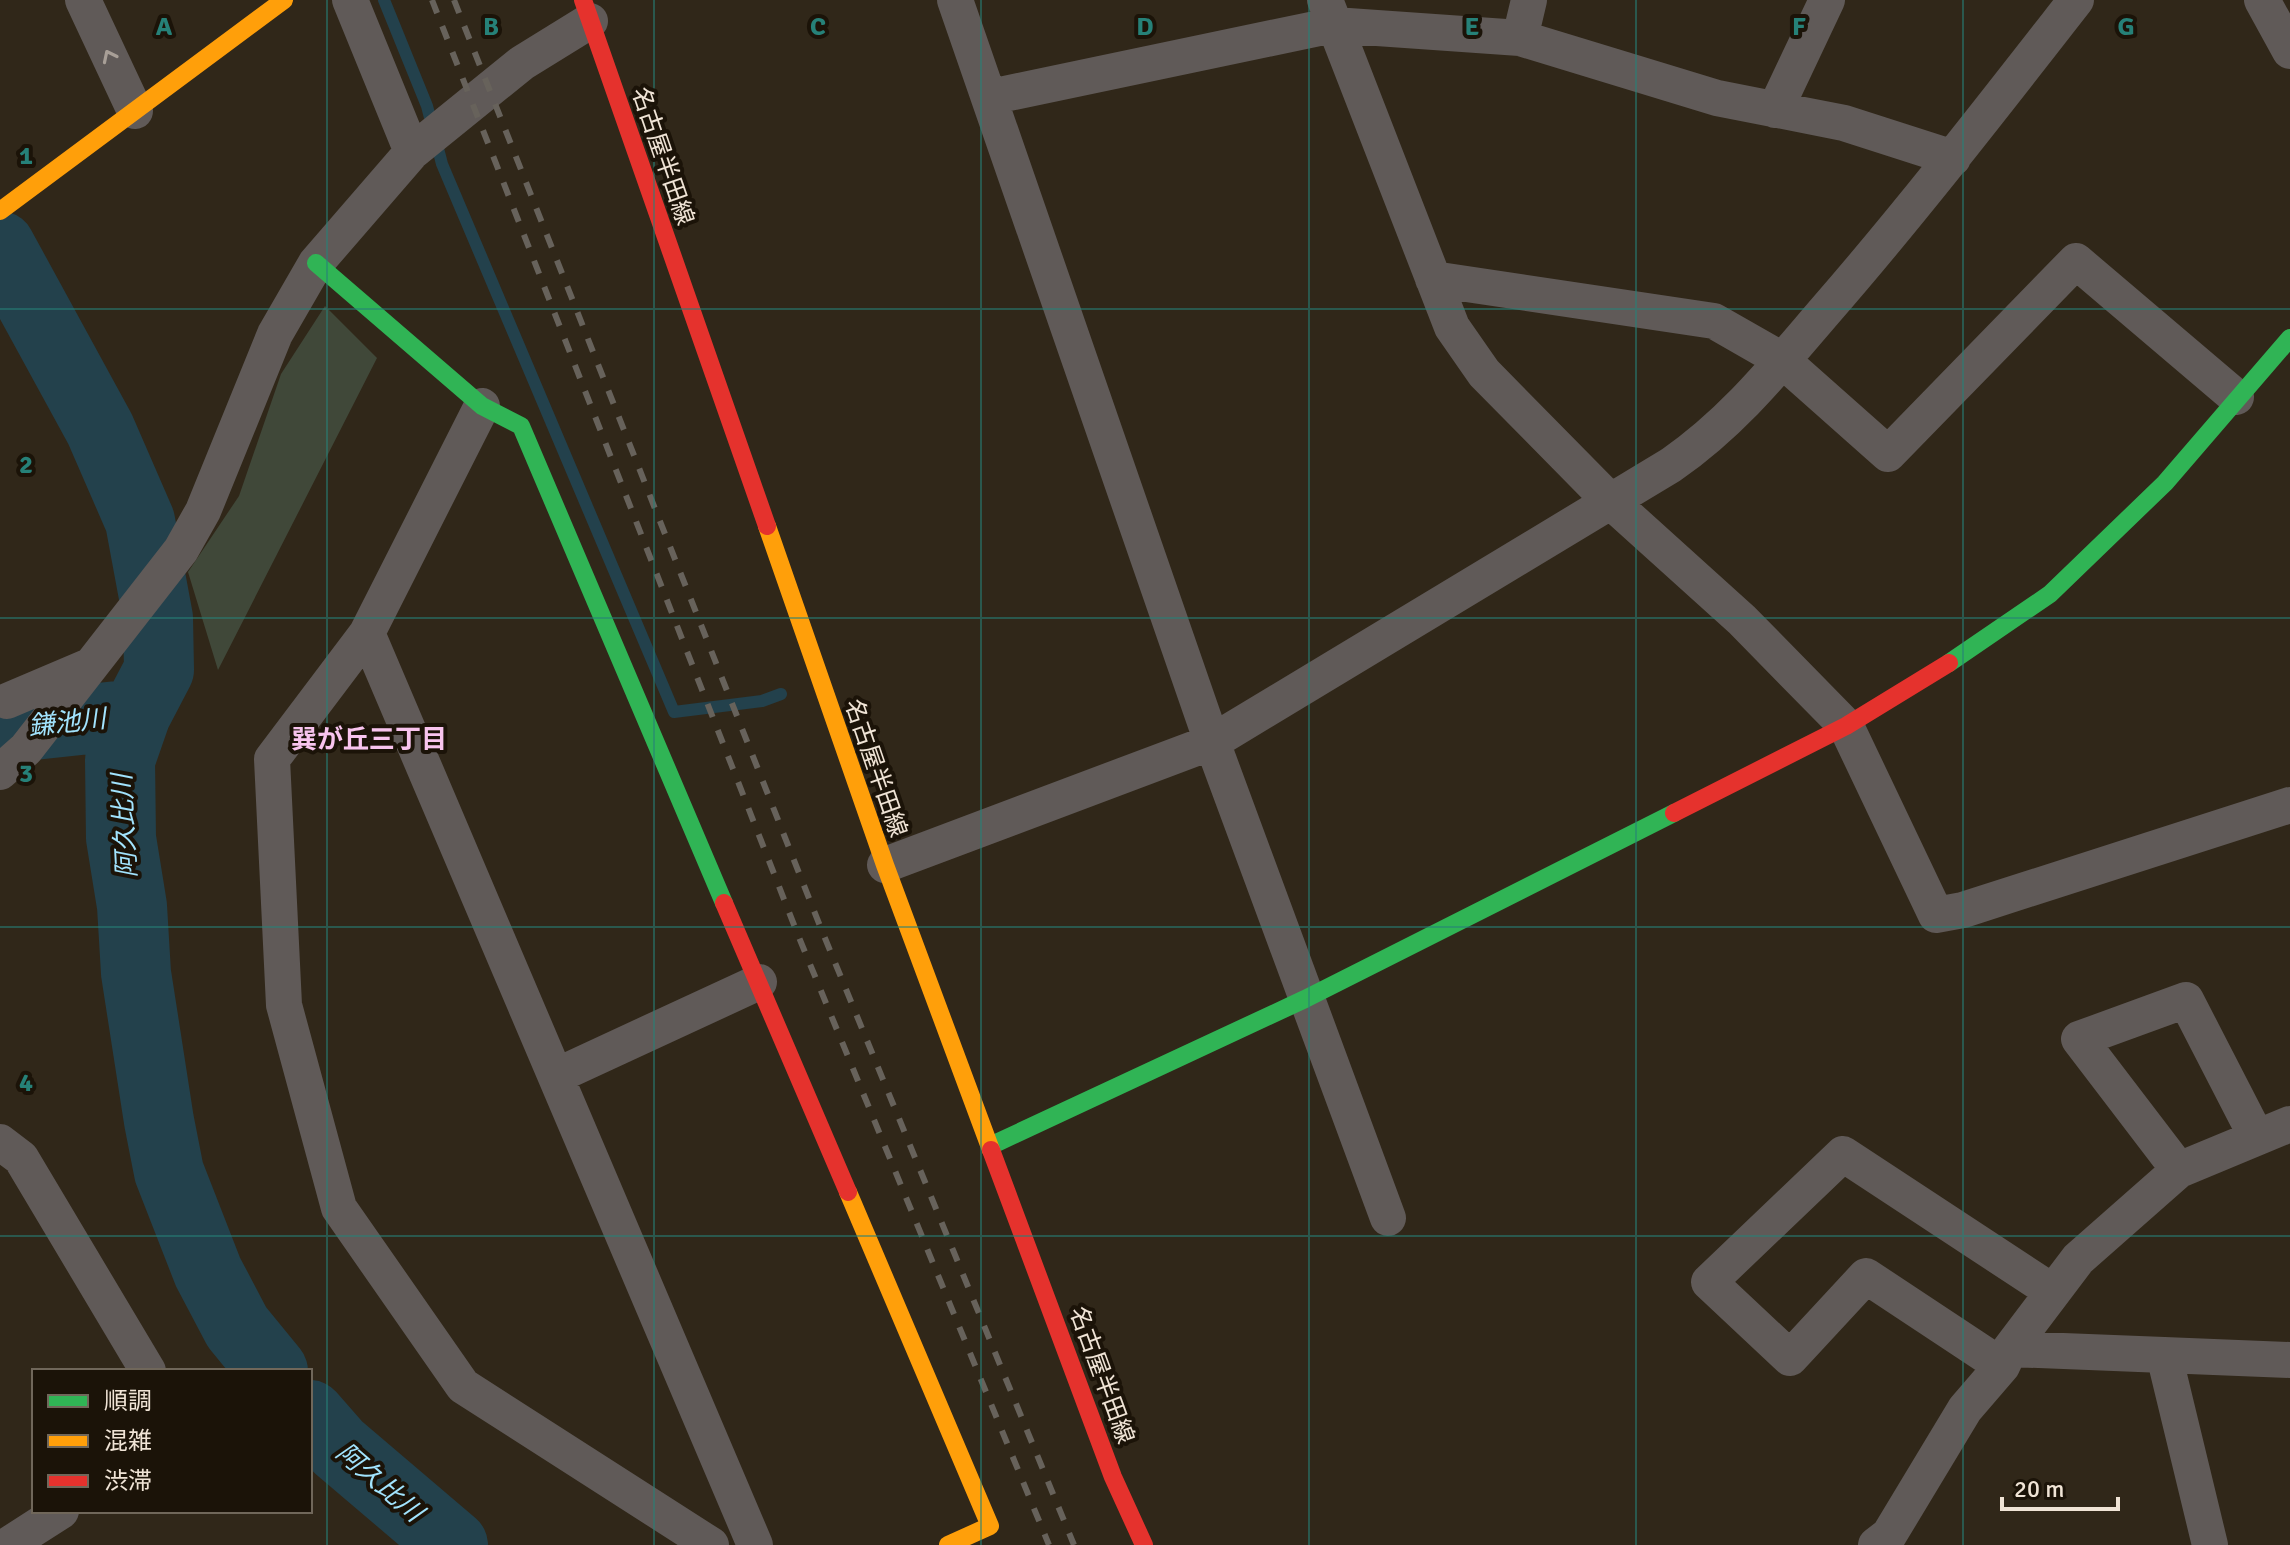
<svg xmlns="http://www.w3.org/2000/svg" width="2290" height="1545" viewBox="0 0 2290 1545" font-family="Signika,'Noto Sans JP',sans-serif">
<style>
.green{fill:#404839}
.lines{fill:none;stroke-linecap:round;stroke-linejoin:round}
.stream{stroke:#23414c;stroke-width:12}
.river{stroke:#23414c;stroke-width:70}
.street{stroke:#605a58;stroke-width:36}
.fast{stroke:#30b455;stroke-width:18}
.slow{stroke:#ff9f0a;stroke-width:18}
.jam{stroke:#e5322d;stroke-width:18}
.rail{stroke:#67625b;stroke-width:6;stroke-dasharray:14 14;stroke-linecap:butt}
.oneway{stroke:#a89f97}
.grid{fill:none;stroke:#268178;stroke-width:2;stroke-opacity:0.55}
.labels{text-anchor:middle;stroke-width:8;stroke-linejoin:round;paint-order:stroke}
.street-label{font-size:24px;fill:#f0e4d6;stroke:#1b1308}
.water-label{font-size:26px;font-style:italic;fill:#a2e4fe;stroke:#1b1308}
.neighbourhood-label{font-size:26px;font-weight:bold;fill:#f8c4ee;stroke:#1b1308}
.grid-label{font-size:26px;text-anchor:middle;font-weight:bold;fill:#268178;stroke:#1b1308;stroke-width:8;stroke-linejoin:round;paint-order:stroke}
</style>
<rect width="100%" height="100%" fill="#302719"/>
<path class="green" d="M325,306L377,358L218,670L188,572L239,496L281,374Z"/>
<g class="lines">
<path class="stream" d="M384,0L427,106L442,164L674,712L762,701L781,694"/>
<path class="river" d="M0,246L100,429L140,521L158,618L159,670L136,714L120,760L121,838L132,906L136,973L159,1121L169,1172L208,1272L237,1327L273,1371
M0,737L15,727L136,714
M310,1415L338,1447L453,1545"/>
<path class="street" d="M83,0L135,111
M350,0L412,152
M955,0L1212,742L1388,1218
M1325,0L1452,327L1484,373L1609,500L1742,620L1846,726L1936,915L1963,910L2290,805
M2262,0L2290,51
M1520,38L1529,0
M990,97L1334,25L1520,38L1717,98L1844,123L1953,158
M1775,110L1827,0
M1433,279L1714,321L1782,360L1888,454L2076,261L2236,397
M482,406L367,633L272,759L284,1005L339,1208L463,1386L711,1545
M367,633L755,1545
M7,701L87,667
M0,772L26,749L181,550L203,511L275,334L316,263L412,152L522,63L590,21
M885,865L1212,742L1671,465C1733,422 1776,368 1825,311C1912,211 1994,105 2076,0
M556,1076L759,982
M0,1142L21,1158L148,1371
M2179,1170L2079,1039L2186,1000L2256,1136
M2010,1349L2164,1355L2210,1545
M2164,1355L2290,1360
M2002,1366L1866,1276L1790,1358L1709,1282L1843,1154L2053,1292
M8,1545L61,1511
M1876,1545L1889,1535L1965,1409L2002,1366L2010,1349L2078,1259L2179,1170L2290,1124"/>
<path class="fast" d="M316,263L482,406L521,426L724,903
M1949,663L2050,594L2165,483L2290,338
M992,1145L1305,999L1674,813"/>
<path class="slow" d="M0,211L284,0
M767,526L885,865L991,1150
M848,1192L990,1526L948,1545"/>
<path class="jam" d="M583,0L767,526
M1674,813L1846,726L1949,663
M724,903L848,1192
M991,1150L1113,1477L1144,1545"/>
<path class="rail" d="M432,0L798,935L1049,1545
M454,0L820,926L1074,1545"/>
</g>
<defs><path id="oneway-chevron" d="M-2-3.5L2.5 0L-2 3.5" fill="none" stroke-width="1.6" stroke-linecap="round" stroke-linejoin="round" transform="scale(2)"/></defs>
<use class="oneway" href="#oneway-chevron" transform="translate(109 56) rotate(-116)"/>
<path class="grid" d="M327,0V1545M654,0V1545M981,0V1545M1309,0V1545M1636,0V1545M1963,0V1545M0,309H2290M0,618H2290M0,927H2290M0,1236H2290"/>
<g class="labels">
<g class="street-label">
<text transform="translate(663 156) rotate(71)" y="8">名古屋半田線</text>
<text transform="translate(876 768) rotate(71)" y="8">名古屋半田線</text>
<text transform="translate(1102 1375) rotate(70)" y="8">名古屋半田線</text>
</g>
<g class="water-label">
<text transform="translate(67 722) rotate(-6)" y="9">鎌池川</text>
<text transform="translate(124 826) rotate(-93)" y="9">阿久比川</text>
<text transform="translate(380 1482) rotate(41)" y="9">阿久比川</text>
</g>
<g class="neighbourhood-label">
<text x="369" y="748">巽が丘三丁目</text>
</g>
</g>
<g class="grid-label">
<text x="164" y="35">A</text>
<text x="491" y="35">B</text>
<text x="818" y="35">C</text>
<text x="1145" y="35">D</text>
<text x="1472" y="35">E</text>
<text x="1799" y="35">F</text>
<text x="2126" y="35">G</text>
<text x="26" y="164">1</text>
<text x="26" y="473">2</text>
<text x="26" y="782">3</text>
<text x="26" y="1091">4</text>
</g>
<rect x="32" y="1369" width="280" height="144" fill="#1b1308" stroke="#70675a" stroke-width="2"/>
<rect x="48" y="1395" width="40" height="12" fill="#30b455" stroke="#70675a" stroke-width="2"/>
<text x="104" y="1409" font-size="24" fill="#f0e4d6">順調</text>
<rect x="48" y="1435" width="40" height="12" fill="#ff9f0a" stroke="#70675a" stroke-width="2"/>
<text x="104" y="1449" font-size="24" fill="#f0e4d6">混雑</text>
<rect x="48" y="1475" width="40" height="12" fill="#e5322d" stroke="#70675a" stroke-width="2"/>
<text x="104" y="1489" font-size="24" fill="#f0e4d6">渋滞</text>
<path d="M2002 1497v12h116v-12" fill="none" stroke="#f0e4d6" stroke-width="4"/>
<text x="2014" y="1497" font-size="24" fill="#f0e4d6" stroke="#1b1308" stroke-width="6" paint-order="stroke">20 m</text>
</svg>
